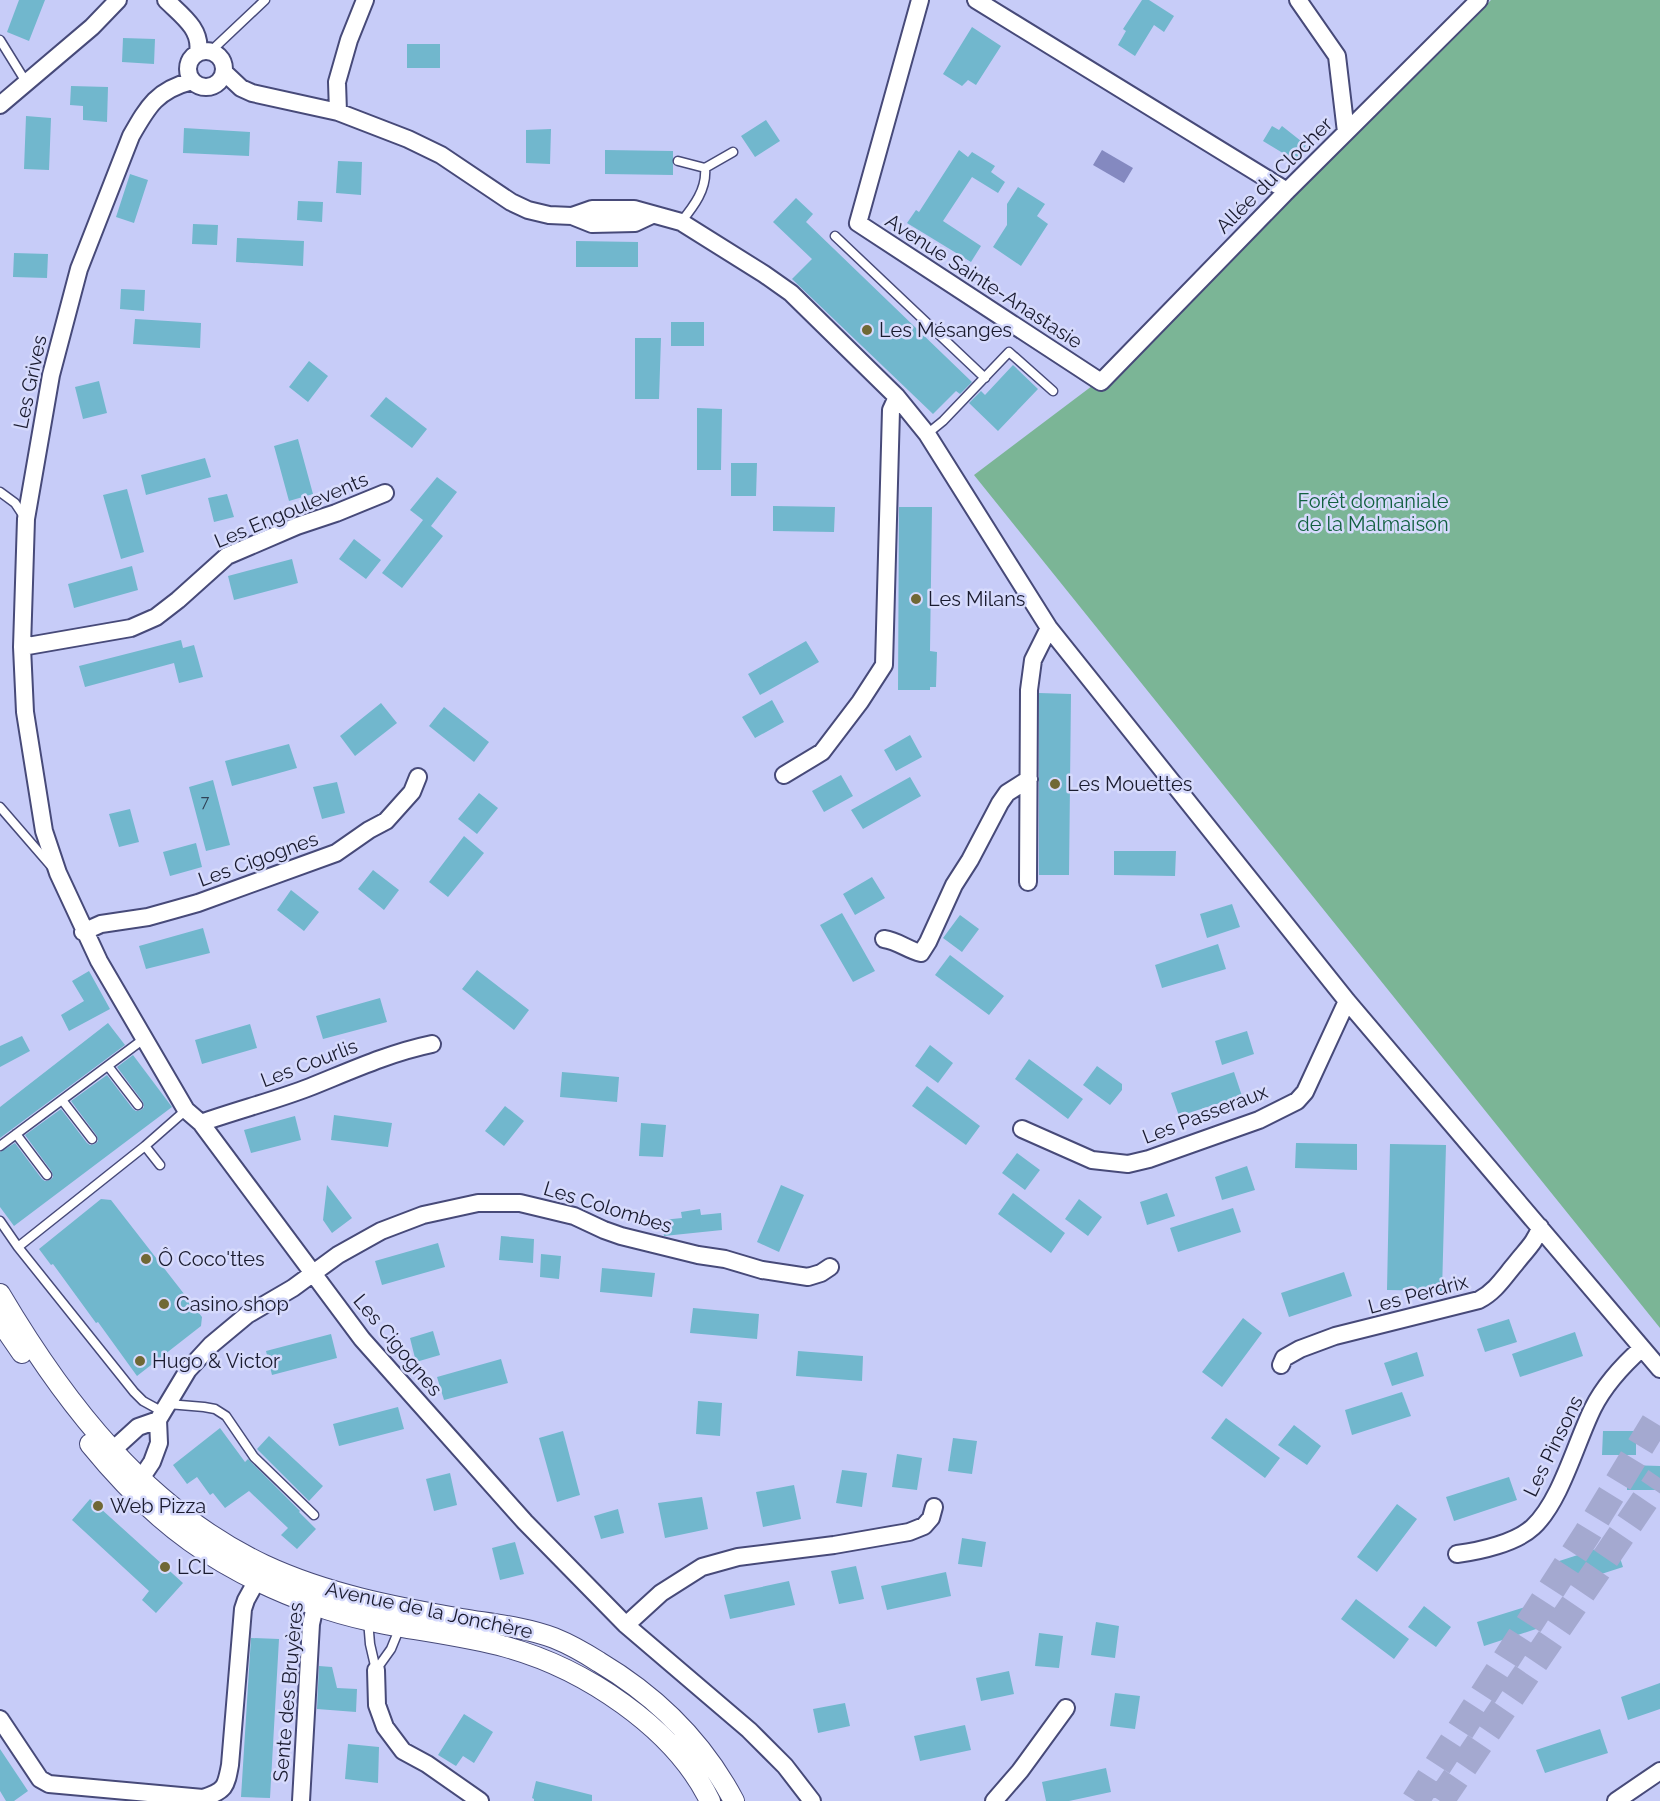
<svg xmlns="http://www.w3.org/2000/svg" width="1660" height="1801" viewBox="0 0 1660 1801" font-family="Raleway,sans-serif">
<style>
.green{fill:#7bb596}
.water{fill:#8489c0}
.building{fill:#71b7cd}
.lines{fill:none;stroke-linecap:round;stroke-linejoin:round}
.motorway-tunnel{stroke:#a4a9d0;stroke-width:28;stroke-dasharray:28 14;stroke-linecap:butt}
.service-casing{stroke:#474a79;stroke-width:11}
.minor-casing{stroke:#474a79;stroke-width:20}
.tertiary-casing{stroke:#474a79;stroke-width:22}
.service{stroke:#fff;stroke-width:8}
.minor{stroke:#fff;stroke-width:16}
.tertiary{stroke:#fff;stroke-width:20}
.poi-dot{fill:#706835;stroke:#d6dafc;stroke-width:2}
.labels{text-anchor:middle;stroke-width:5;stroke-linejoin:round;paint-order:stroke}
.number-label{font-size:16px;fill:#304256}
.street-label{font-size:20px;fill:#1a1b2f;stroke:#d6dafc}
.poi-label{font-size:20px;fill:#1a1b2f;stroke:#d6dafc;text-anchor:start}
.park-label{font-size:20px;fill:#126040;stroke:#d6dafc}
</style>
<rect width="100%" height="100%" fill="#c7ccf8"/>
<path class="green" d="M1491,0H1660V1328L974,475L1092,386L1105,365L1285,206Z"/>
<path class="water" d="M1102,150L1133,168L1124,183L1093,165Z"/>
<path class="building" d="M19,0H45L29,41L7,32Z
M1142,0H1149L1174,16L1164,32L1154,25L1135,56L1118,45L1126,31L1123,29Z
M972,27L1001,46L976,85L968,80L962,86L943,74Z
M123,38L155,39L154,64L122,62Z
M407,44H440V68H407Z
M71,86L108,87L107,122L83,120V106L70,105Z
M26,116L51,118L49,170L24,169Z
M766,120L780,141L755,157L741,136Z
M1272,126L1279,130L1282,126L1306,145L1296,161L1263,141Z
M184,128L250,132L249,156L183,153Z
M551,129L550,164L526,163V130Z
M605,150L673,151V175L605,174Z
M959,150L968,157L972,152L995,166L991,172L1005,182L998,193L972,177L943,221L981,246L971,262L907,223L916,210L919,212Z
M338,161L362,162L361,195L336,193Z
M130,174L148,180L134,223L116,217Z
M1018,187L1045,204L1037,216L1048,224L1021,266L993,247L1007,225V204Z
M796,198L813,214L806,222L972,382L960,394L956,391L933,414L792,279L812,259L773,222Z
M298,201L323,202L322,222L297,220Z
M193,224L218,225L217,245L192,244Z
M237,238L304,241L303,266L236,262Z
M576,241L638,242V267H576Z
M14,253L48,254L47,278L13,277Z
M121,289L145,290L144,311L120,309Z
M135,319L201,323L200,348L133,344Z
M671,322H704V346H671Z
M635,338H661L659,399H635Z
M309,361L328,376L308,402L289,387Z
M1013,365L1038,389L998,431L969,403L981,391L985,395Z
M99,381L107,413L83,419L75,387Z
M386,397L427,429L412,448L370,416Z
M697,408L722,409L721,470H697Z
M298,439L313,494L289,501L274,446Z
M205,458L211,477L146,495L141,475Z
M731,463H757L756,496H731Z
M437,477L457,492L431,526L443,536L402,588L382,573L423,520L410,510Z
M127,489L144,552L121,559L103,495Z
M227,494L234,517L214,522L208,498Z
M773,506L835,507L834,532L773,531Z
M899,507H932L930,651L937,652L936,687H930V690H898Z
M354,539L381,560L366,579L339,559Z
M292,559L298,583L234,600L228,576Z
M132,566L138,590L74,608L68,584Z
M181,640L183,648L194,645L203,677L179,683L174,663L85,687L79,666Z
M806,641L819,662L760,695L748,674Z
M1039,693L1071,694L1069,875H1039Z
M772,700L784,722L755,738L742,717Z
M381,703L397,723L355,756L340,736Z
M444,707L489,742L474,762L429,726Z
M910,735L922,757L896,771L884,750Z
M289,744L297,768L232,786L225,761Z
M841,775L853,796L824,812L812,791Z
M910,777L921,796L863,829L851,810Z
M213,780L230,845L206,851L189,787Z
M337,782L345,813L322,819L313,787Z
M479,793L498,808L477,834L458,819Z
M130,809L139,842L119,847L109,814Z
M464,836L484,853L448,897L429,882Z
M196,843L202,867L170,876L163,852Z
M1114,851H1176L1175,876L1114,875Z
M373,870L399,890L384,910L358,889Z
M872,877L885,898L855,915L843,894Z
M291,890L319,912L304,931L277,910Z
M1232,904L1240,927L1207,938L1200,914Z
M842,913L875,971L853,982L820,925Z
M960,915L979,929L962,952L943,938Z
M203,928L210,953L146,969L139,946Z
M1218,944L1226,969L1162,988L1155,965Z
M950,955L1004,996L989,1015L935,975Z
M477,970L529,1010L514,1030L462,989Z
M89,971L110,1009L69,1031L61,1015L84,1001L72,981Z
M380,998L387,1022L323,1039L316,1016Z
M108,1023L125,1045L0,1138V1107Z
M250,1024L257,1048L202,1064L195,1040Z
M1247,1031L1254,1054L1222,1065L1215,1041Z
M22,1036L30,1051L0,1067V1046Z
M930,1045L953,1063L938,1083L915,1066Z
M133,1055L172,1107L14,1226L0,1207V1152L15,1143L42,1179L45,1181L50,1180L53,1177L52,1172L25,1135L61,1109L87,1143L90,1145L95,1144L98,1141L97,1136L71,1101L107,1075L133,1109L136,1111L141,1110L144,1107L143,1102L117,1067Z
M1029,1059L1083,1099L1068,1119L1015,1079Z
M1097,1066L1122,1084V1090L1110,1105L1083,1085Z
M562,1072L619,1077L617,1102L560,1097Z
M1234,1072L1242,1096L1179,1116L1171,1093Z
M927,1086L980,1126L966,1145L912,1106Z
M505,1106L524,1121L504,1146L485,1131Z
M334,1115L392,1123L388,1147L331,1140Z
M295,1116L301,1140L251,1153L244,1130Z
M641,1123L666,1125L663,1157L639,1156Z
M1296,1143L1357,1144V1170L1295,1168Z
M1390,1144L1446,1145L1442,1291L1387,1290Z
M1017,1153L1040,1170L1025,1190L1002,1173Z
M1247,1166L1255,1190L1222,1200L1215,1177Z
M327,1185L352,1218L332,1233L323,1220Z
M781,1185L804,1195L779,1252L757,1242Z
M1013,1193L1065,1233L1051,1253L998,1214Z
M1167,1193L1175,1216L1147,1225L1140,1202Z
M101,1199L111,1200L202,1317L201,1326L137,1376L98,1322L96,1323L53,1264L51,1265L39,1249Z
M1079,1199L1102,1217L1088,1236L1065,1219Z
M1233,1208L1241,1232L1178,1252L1170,1228Z
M700,1209L701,1215L721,1213L722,1230L664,1236L662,1220L682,1218L681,1212Z
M501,1236L534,1239L533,1263L499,1260Z
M438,1243L445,1267L382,1285L375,1261Z
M541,1254L561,1256L559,1279L540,1277Z
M602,1268L655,1273L652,1297L600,1292Z
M1344,1272L1352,1296L1289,1317L1281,1293Z
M693,1308L759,1314L757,1339L690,1333Z
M1243,1318L1262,1333L1222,1387L1202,1372Z
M1509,1319L1517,1342L1485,1352L1477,1329Z
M433,1331L440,1355L416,1362L410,1338Z
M1575,1332L1583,1356L1520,1377L1512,1354Z
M331,1334L337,1358L272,1375L266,1351Z
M798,1351L863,1356L862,1381L796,1376Z
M1417,1352L1424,1376L1392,1386L1384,1363Z
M501,1359L508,1383L444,1400L437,1377Z
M1402,1392L1411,1416L1352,1435L1345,1410Z
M698,1401L722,1403L720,1436L696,1434Z
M398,1407L404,1429L339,1446L333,1424Z
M1226,1418L1280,1458L1265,1478L1211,1438Z
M1294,1425L1321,1446L1307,1465L1278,1445Z
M220,1428L245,1462L248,1459L300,1511L299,1512L316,1529L297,1549L281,1535L288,1528L249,1491L225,1508L213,1493L210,1495L197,1477L187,1484L173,1465Z
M563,1431L580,1495L557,1502L539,1438Z
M1603,1431H1636V1455H1602Z
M269,1436L323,1486L309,1501L257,1449Z
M953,1438L977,1441L972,1474L948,1471Z
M897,1454L922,1458L917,1490L892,1487Z
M1627,1465L1660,1466V1490H1627Z
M842,1470L867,1473L862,1507L836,1503Z
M450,1473L457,1505L434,1511L426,1479Z
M1509,1477L1517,1500L1454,1521L1446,1497Z
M794,1485L801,1519L763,1527L756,1492Z
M702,1497L708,1529L665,1538L658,1503Z
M90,1499L183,1583L156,1613L142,1600L149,1591L72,1520Z
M1397,1504L1417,1519L1377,1572L1357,1557Z
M618,1509L624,1533L601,1539L594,1516Z
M962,1538L986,1542L982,1567L958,1564Z
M515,1542L524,1574L500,1580L492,1548Z
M1615,1543L1623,1567L1561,1587L1553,1563Z
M856,1566L864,1599L839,1604L831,1571Z
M946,1572L951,1596L887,1610L881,1586Z
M789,1581L795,1605L730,1619L724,1595Z
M1356,1599L1409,1639L1394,1659L1341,1619Z
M1535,1604L1542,1627L1484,1646L1477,1622Z
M1424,1606L1451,1627L1436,1647L1408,1627Z
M1096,1622L1119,1626L1115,1658L1091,1655Z
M1039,1633L1063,1636L1059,1668L1035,1666Z
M251,1638L279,1639L270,1798L241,1797Z
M319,1666L332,1667L337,1688L357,1689L356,1712L317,1709Z
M1009,1671L1014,1694L981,1701L976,1678Z
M1660,1683V1709L1628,1720L1621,1697Z
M1115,1693L1140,1696L1135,1729L1110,1726Z
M845,1703L850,1726L818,1733L813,1709Z
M464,1714L493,1732L474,1763L463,1756L456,1766L438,1755Z
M965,1725L971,1750L920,1761L914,1736Z
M1600,1729L1608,1753L1545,1773L1536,1750Z
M348,1744L379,1747L378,1783L345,1779Z
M0,1749L28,1791L14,1801H6L0,1791Z
M1106,1768L1111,1792L1069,1801H1046L1042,1782Z
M536,1781L592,1795V1801H534V1799L532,1798Z"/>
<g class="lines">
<path class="motorway-tunnel" d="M1415,1801L1587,1534L1660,1414
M1440,1801L1660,1478"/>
<g class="service-casing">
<path id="service" d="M0,40L26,82
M211,51L265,0
M678,161L705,168L733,152
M681,222C694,206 707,189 705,168
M835,236L985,378
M927,434L943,421L1009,352L1053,391
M0,492L15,503L25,518
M0,807L51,866
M108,1066L138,1105
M62,1100L92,1139
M16,1134L47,1175
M0,1146L145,1038
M145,1146L160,1165
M0,1221L18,1247L134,1392L143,1401L163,1412
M18,1247L145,1146L186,1110
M168,1404L204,1407L215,1409L226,1416L254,1457L314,1515
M368,1620L370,1644L376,1670L391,1649L400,1627"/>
</g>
<g class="minor-casing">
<path id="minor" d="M166,0C181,15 202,29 198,52
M920,0L858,223L1101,382L1287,191L1479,0
M976,0L1287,191
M1298,0L1337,56L1346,132
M188 69a18 18 0 1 1 36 0a18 18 0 1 1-36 0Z
M224,72L241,88L252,93L338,112L408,139L441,155L511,202L528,210L549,215L572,216L592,224L635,223L652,215
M192,81C157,90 148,106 131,136L79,269L51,375L26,519L22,647L25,712L44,831L58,873L99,961L186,1110L201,1123L362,1339L525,1522L626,1625L749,1730L785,1766L812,1801
M0,105L92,27L118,0
M338,112L337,82L349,40L365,0
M572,216L592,209H634L681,222L764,274L791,293L897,397L927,434L1049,628L1347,1001L1660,1369
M22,647L131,628L156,617L178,600L227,556L297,526L336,513L385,493
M784,775L822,752L860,702L884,665L891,410L897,397
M1028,882L1029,690L1033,660L1049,628
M83,932L101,924L148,917L198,903L336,853L369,830L386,821L412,792L418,777
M884,939C898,941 908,950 921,953L928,942L954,885L970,860L1000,803L1007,793L1029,779
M201,1123C237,1110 274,1101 310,1087C350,1071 389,1053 432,1044
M1022,1129L1092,1160L1128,1164L1149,1159L1259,1120L1297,1101L1305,1092L1347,1001
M1281,1365L1284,1358L1300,1349L1335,1336L1479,1300C1496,1291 1504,1277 1516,1263C1525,1251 1536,1242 1540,1227
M104,1458L138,1427L158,1420
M133,1488L140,1480L152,1462L159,1443L158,1420L188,1370L211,1345L247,1315L293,1288L338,1255L381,1231L423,1215L478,1203H520L574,1216L604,1230L621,1236L698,1255L725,1259L762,1270L808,1277L821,1273L830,1267
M1457,1554C1480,1551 1516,1543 1533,1527C1561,1501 1576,1442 1593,1408C1604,1386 1623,1365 1642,1348
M626,1625L661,1593L702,1567L738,1557L834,1545L909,1532L924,1526L931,1518L934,1507
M376,1670L377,1705L385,1727L403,1751L427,1764L480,1801
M0,1719L40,1779L49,1784L203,1798C225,1791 226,1787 230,1765L243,1609L246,1600L262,1571
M301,1801L311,1624L318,1593
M994,1801L1020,1771L1066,1708
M1616,1801L1660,1771"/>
</g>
<g class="tertiary-casing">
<path id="tertiary" d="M0,1294C65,1404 146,1509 264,1565C326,1594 394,1607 462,1619C492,1624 525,1627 554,1638C569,1644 585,1653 599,1662C656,1696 703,1742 734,1801
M0,1321L22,1353
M90,1444C155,1524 218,1570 315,1605C376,1628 443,1630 506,1647C583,1668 674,1727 710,1801"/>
</g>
<use href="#service" class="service"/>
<use href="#minor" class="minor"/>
<use href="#tertiary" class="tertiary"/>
</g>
<g class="poi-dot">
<circle cx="867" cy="330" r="6"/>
<circle cx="916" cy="599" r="6"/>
<circle cx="1055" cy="784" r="6"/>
<circle cx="146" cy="1259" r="6"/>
<circle cx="164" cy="1304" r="6"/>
<circle cx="140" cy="1361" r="6"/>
<circle cx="98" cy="1506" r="6"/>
<circle cx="165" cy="1567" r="6"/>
</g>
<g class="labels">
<g class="number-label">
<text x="205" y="807">7</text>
</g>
<g class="street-label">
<text transform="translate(1274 175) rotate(-45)" y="7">Allée du Clocher</text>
<text transform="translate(984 281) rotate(33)" y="7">Avenue Sainte-Anastasie</text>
<text transform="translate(30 382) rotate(-78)" y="7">Les Grives</text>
<text transform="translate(291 510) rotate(-23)" y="7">Les Engoulevents</text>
<text transform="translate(258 859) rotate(-20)" y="7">Les Cigognes</text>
<text transform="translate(309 1063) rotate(-21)" y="7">Les Courlis</text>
<text transform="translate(1205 1114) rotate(-21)" y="7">Les Passeraux</text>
<text transform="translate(608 1207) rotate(17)" y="7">Les Colombes</text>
<text transform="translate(1418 1294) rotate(-15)" y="7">Les Perdrix</text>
<text transform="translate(398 1345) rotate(50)" y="7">Les Cigognes</text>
<text transform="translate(1553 1446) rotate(-64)" y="7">Les Pinsons</text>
<text transform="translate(429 1610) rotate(12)" y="7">Avenue de la Jonchère</text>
<text transform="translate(288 1692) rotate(-85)" y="7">Sente des Bruyères</text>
</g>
<g class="poi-label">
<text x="879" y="337">Les Mésanges</text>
<text x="928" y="606">Les Milans</text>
<text x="1067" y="791">Les Mouettes</text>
<text x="158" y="1266">Ô Coco'ttes</text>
<text x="176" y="1311">Casino shop</text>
<text x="152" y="1368">Hugo &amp; Victor</text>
<text x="110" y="1513">Web Pizza</text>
<text x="177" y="1574">LCL</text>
</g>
<g class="park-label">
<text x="1373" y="508">Forêt domaniale<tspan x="1373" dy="23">de la Malmaison</tspan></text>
</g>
</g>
</svg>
